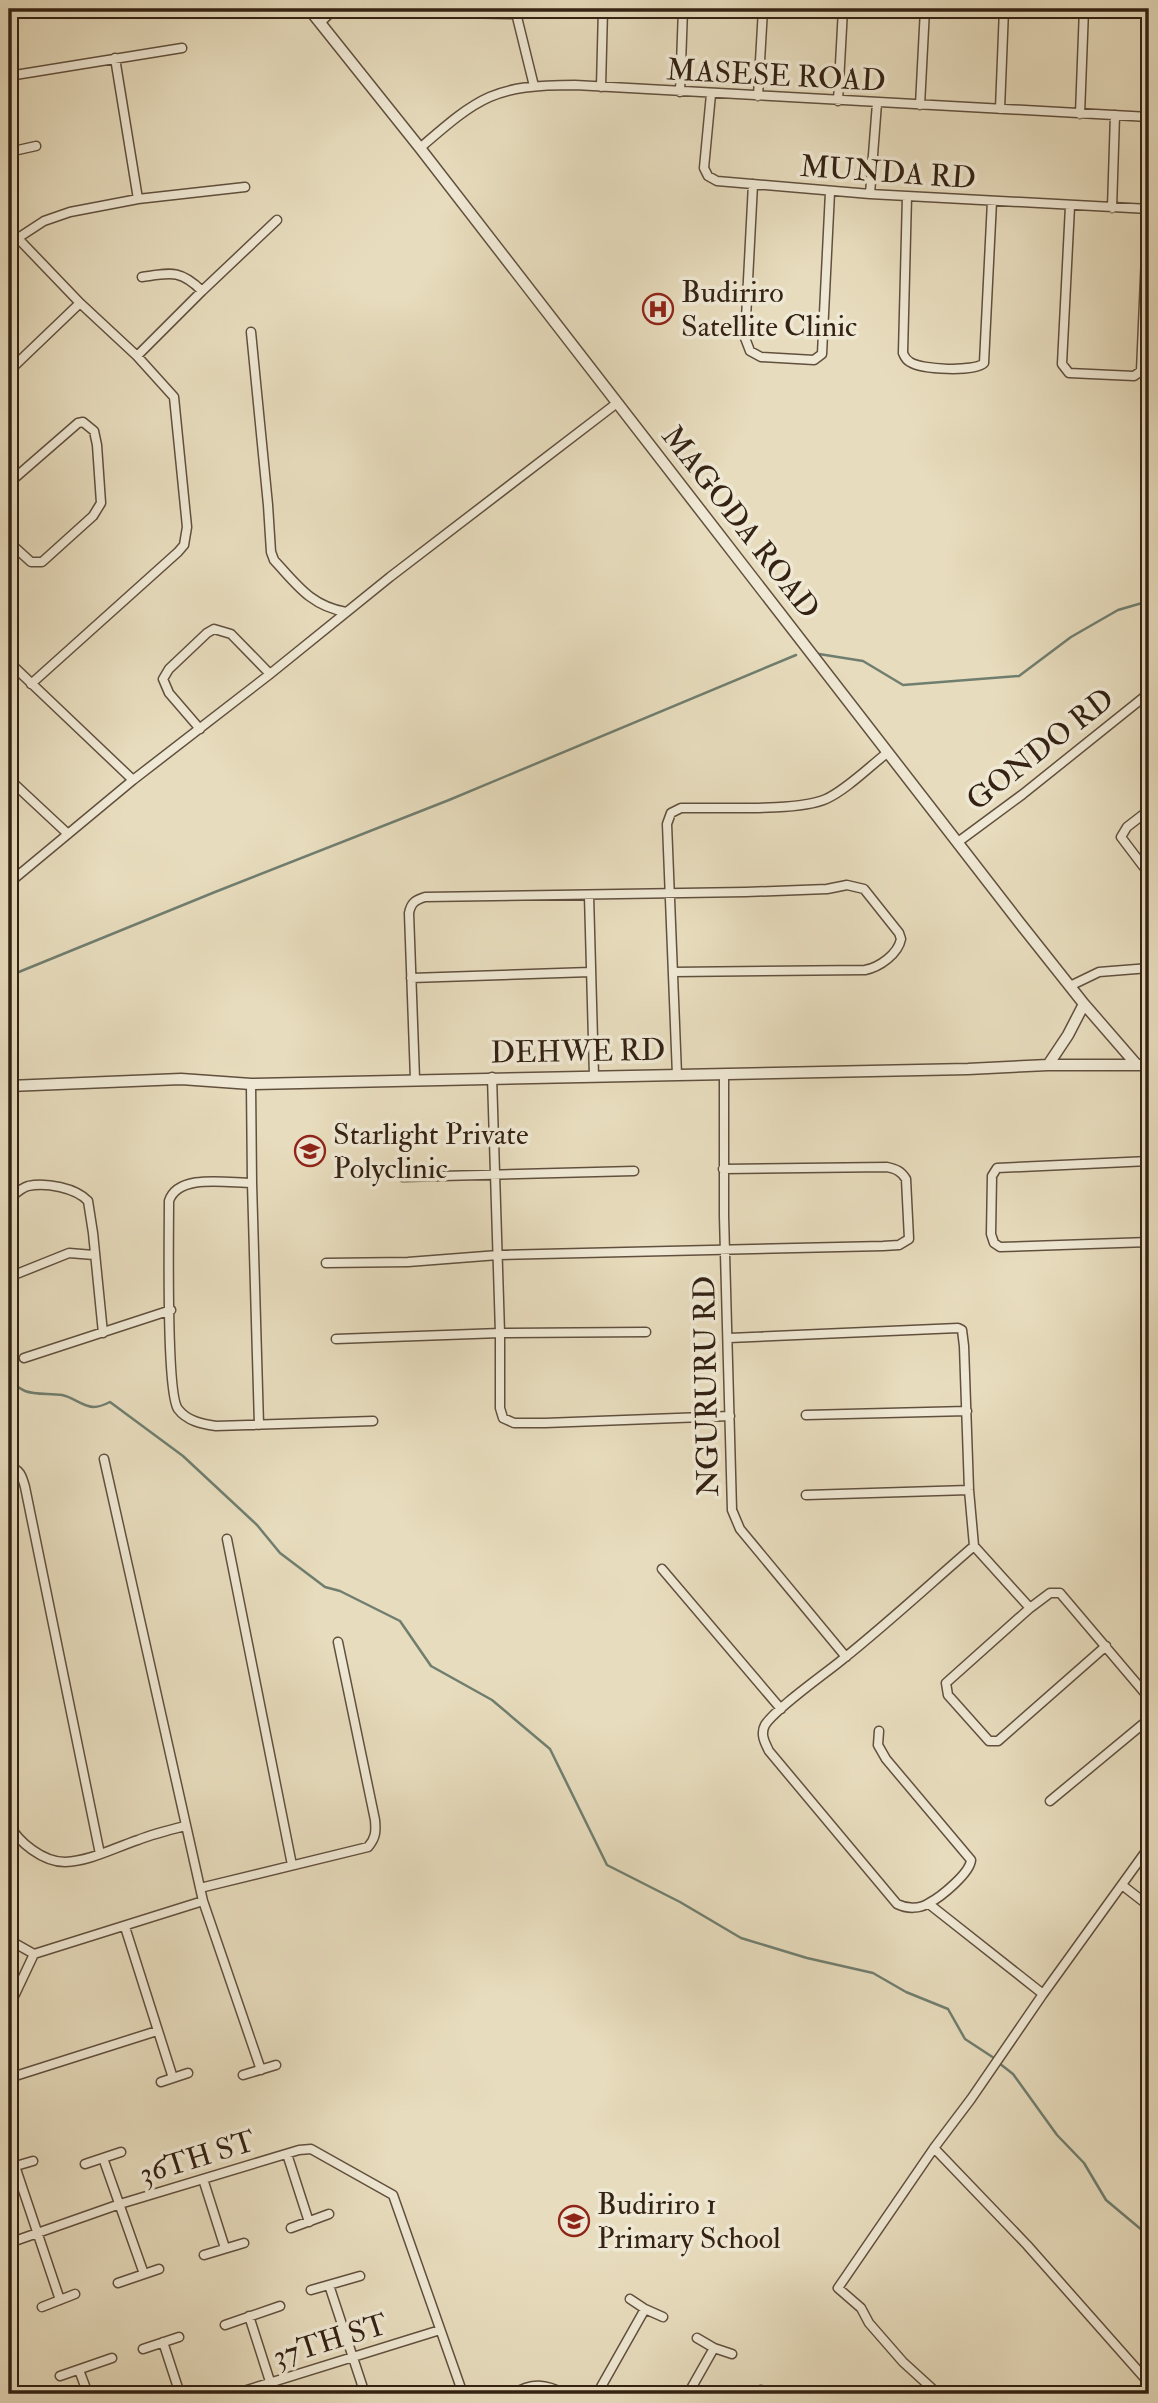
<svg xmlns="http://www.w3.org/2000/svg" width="1158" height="2403" viewBox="0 0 1158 2403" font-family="'IM FELL Double Pica',serif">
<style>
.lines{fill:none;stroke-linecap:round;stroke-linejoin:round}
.stream{stroke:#707e6f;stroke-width:2.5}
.minor-casing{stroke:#61503e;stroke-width:11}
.tertiary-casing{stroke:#61503e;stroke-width:13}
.minor{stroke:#efe8d4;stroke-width:8}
.tertiary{stroke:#efe8d4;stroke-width:10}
.labels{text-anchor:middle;stroke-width:7;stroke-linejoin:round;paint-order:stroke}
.street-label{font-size:30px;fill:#342213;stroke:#efe8d4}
.poi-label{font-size:30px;fill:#342213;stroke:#efe8d4;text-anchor:start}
</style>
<rect width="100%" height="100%" fill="#e7dcbd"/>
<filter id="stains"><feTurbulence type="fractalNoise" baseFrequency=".00286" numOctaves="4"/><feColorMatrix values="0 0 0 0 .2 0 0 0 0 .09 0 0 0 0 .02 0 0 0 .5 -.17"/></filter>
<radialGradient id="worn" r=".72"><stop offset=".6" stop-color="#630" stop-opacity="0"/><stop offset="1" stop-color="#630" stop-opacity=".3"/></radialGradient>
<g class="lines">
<path class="stream" d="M819,654L863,661L903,685L1019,676L1071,637L1118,610L1149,601
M9,976L215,892L449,800L796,655
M9,1374C19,1399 41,1392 62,1395C73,1397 83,1407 94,1407C98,1407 106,1404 110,1402L183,1456L257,1525L280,1553L325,1587L340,1591L400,1621L431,1666L492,1700L550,1749L607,1865L680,1902L741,1938L807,1958L873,1973L906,1992L948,2009L965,2039L994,2058
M999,2063L1013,2074L1057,2135L1084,2163L1106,2200L1149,2236"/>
<g class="minor-casing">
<path id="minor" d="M448,9L456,13L515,14
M515,9L534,86
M320,23L334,9
M115,58L138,199
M9,76L182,48
M601,87L603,9
M680,92L683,9
M711,94L704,168L708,176L717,181L870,194L1149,209
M758,96L763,9
M838,101L843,9
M920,105L925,9
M1000,109L1004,9
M1080,114L1084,9
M420,148C480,96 494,85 575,85L1149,117
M9,152L36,146
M753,184L745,338L750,351L761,357L814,360L822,354L830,192
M870,194L877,103
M907,196L903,353C905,357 905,359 910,362C922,370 974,372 984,363L992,201
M1070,206L1062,364L1069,373L1134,376L1141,371L1148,209
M1112,208L1115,115
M9,229L80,303L137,356L174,397L187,527L184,545L178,552L31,684
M18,238L44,221L70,212L138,199L245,187
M142,277C170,273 180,269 202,291
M251,332L268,505L271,552L274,560C297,585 311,606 346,612
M137,356L202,291L277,220
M9,371L80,303
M9,483L78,423L83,422L94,431L97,445L101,503L93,516L42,562H31L9,542
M9,662L133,780
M200,729L169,693L163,679L169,669L207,633L214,629L231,634L270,674
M9,779L68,834
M1149,810L1127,827L1121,837L1149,874
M958,842L1023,794L1149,693
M9,883L133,780L270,674L390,577L617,403
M589,895L594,1076
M411,978L590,972
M1070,986L1099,972L1149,968
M724,1074V1216L732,1510L740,1529L846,1657
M677,1075L667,824L671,813L681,808C718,807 796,812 826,799C846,790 869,767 887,753
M492,1077L500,1333V1408L503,1418L514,1423H545L730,1416
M415,1079L409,913C411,903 415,900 425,897L746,892L827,889L847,885L864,889L899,933L901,939C898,954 880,967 865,970L673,972
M251,1084L252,1183L259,1425
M1149,1161L997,1168L992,1176L991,1234L994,1243L1000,1247L1149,1242
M403,1177L634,1171
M252,1183C228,1183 178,1173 169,1201C169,1232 166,1393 178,1409C187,1421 202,1424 216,1426L373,1421
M9,1199C15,1194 21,1188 28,1186C46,1182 76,1188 88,1201L93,1233L103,1333
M326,1263L408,1262L498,1255L883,1246L899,1245L909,1239L906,1179C901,1171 896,1169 887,1167L723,1169
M9,1277L69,1253L94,1255
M729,1338L958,1328L962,1330L964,1346L969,1490L974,1546L1030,1608L1050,1593H1060L1149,1698
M336,1339L500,1333L646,1332
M24,1358L171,1310
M806,1415L967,1411
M104,1459L203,1901L261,2070
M9,1467C20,1469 22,1476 25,1487L100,1854
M806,1495L969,1490
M227,1539L292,1865
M662,1569L781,1709
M1030,1608L946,1683L948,1695L989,1741H998L1106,1646
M879,1731L878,1745L886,1759L971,1860C970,1873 941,1897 929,1903C920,1909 907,1909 897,1904L769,1751C765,1743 760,1734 765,1725C776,1708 825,1674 843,1659C888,1623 930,1584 974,1546
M1050,1801L1149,1719
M9,1824C18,1842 43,1862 65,1862C90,1861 114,1848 138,1840C153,1834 169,1830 185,1826
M1122,1885L1149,1906
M200,1888L368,1847C376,1838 376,1831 375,1820L338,1642
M929,1904L1043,1994
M125,1927L173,2078
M9,1940L34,1954L203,1901
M9,2007L34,1954
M243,2075L276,2065
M9,2078L157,2031
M161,2082L188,2073
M934,2148L1027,2245L1149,2383
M287,2154L309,2222
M103,2158L144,2274
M85,2164L121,2152
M15,2166L60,2300
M9,2168L33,2161
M203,2179L225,2248
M291,2228L329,2214
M9,2243L120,2204L299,2150L311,2149L393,2195L463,2394
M204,2255L244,2243
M118,2283L159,2269
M329,2285L365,2394
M311,2290L360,2276
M630,2299L645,2309
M42,2307L75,2294
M249,2316L274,2394
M225,2325L280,2306
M163,2342L180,2394
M714,2348L732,2354
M143,2349L179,2337
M79,2370L88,2394
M60,2376L112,2358
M761,2390L769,2394
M937,2393L903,2362L869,2323L861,2308L838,2288L934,2148L971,2099L1043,1994L1149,1847
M234,2394L440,2330
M513,2394C532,2382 546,2384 565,2394
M597,2394L645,2309L663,2317
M688,2394L714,2348L697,2338"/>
</g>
<g class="tertiary-casing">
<path id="tertiary" d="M309,9L420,148L1019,922L1084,1004L1136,1064
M1048,1065L1068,1035L1084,1004
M9,1086L181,1079L251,1084L968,1069L1048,1065H1149"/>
</g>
<use href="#minor" class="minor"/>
<use href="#tertiary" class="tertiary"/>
</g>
<defs>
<g id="hospital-ring" transform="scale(1.575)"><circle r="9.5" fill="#efe8d4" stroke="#8f2418" stroke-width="1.5"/><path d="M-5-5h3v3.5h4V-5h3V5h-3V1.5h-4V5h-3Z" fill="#8f2418"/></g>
<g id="school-ring" transform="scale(1.575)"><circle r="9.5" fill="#efe8d4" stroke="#8f2418" stroke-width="1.5"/><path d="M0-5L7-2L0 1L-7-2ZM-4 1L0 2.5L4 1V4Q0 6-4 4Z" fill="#8f2418"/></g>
</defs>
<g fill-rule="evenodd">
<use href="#hospital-ring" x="658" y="309"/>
<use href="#school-ring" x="310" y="1151"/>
<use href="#school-ring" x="574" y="2221"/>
</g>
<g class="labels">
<g class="street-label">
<text transform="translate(776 75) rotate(3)" y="10">MASESE ROAD</text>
<text transform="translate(888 172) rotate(4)" y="10">MUNDA RD</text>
<text transform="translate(741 522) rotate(52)" y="10">MAGODA ROAD</text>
<text transform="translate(1040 749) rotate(-38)" y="10">GONDO RD</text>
<text transform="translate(578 1051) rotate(-1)" y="10">DEHWE RD</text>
<text transform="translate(706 1386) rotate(-91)" y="10">NGURURU RD</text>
<text transform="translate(197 2157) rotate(-17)" y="10">36TH ST</text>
<text transform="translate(330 2340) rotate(-17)" y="10">37TH ST</text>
</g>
<g class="poi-label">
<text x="681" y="302">Budiriro<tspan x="681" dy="34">Satellite Clinic</tspan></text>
<text x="333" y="1144">Starlight Private<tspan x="333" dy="34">Polyclinic</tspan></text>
<text x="597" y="2214">Budiriro 1<tspan x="597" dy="34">Primary School</tspan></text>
</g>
</g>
<rect width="1158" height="2403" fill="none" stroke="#e7dcbd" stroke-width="35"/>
<rect x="10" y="10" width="1137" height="2382" fill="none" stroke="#342213" stroke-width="3.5"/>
<rect x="18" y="18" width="1123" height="2368" fill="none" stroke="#342213" stroke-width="2"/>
<rect width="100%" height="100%" filter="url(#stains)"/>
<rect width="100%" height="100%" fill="url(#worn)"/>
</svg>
